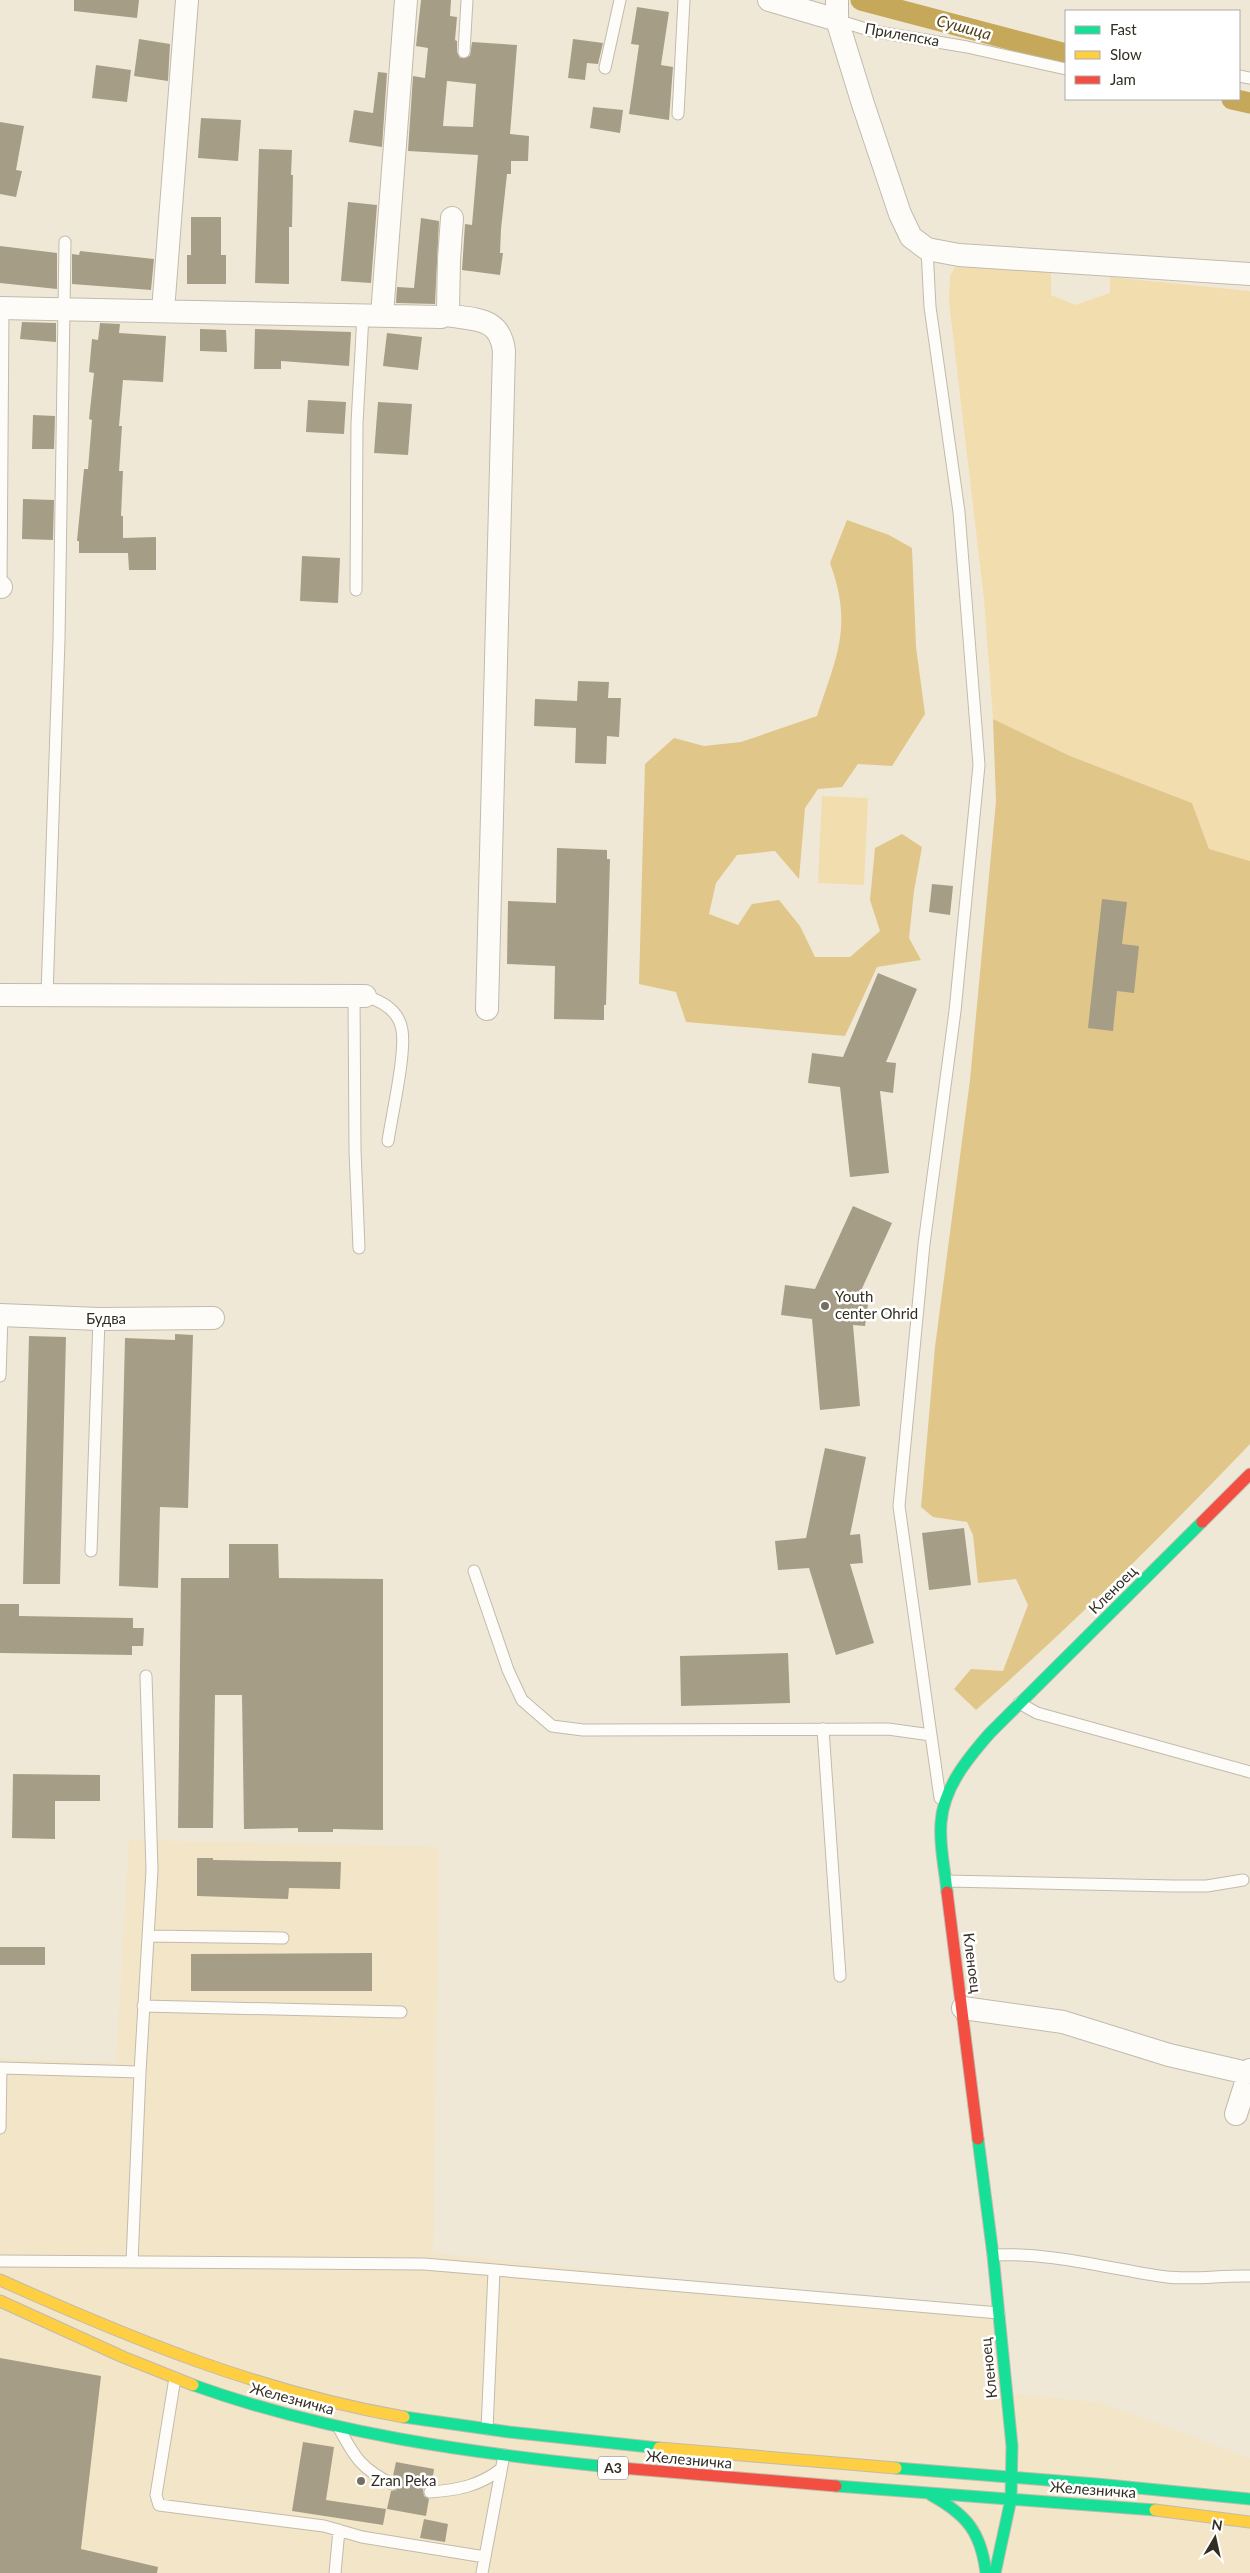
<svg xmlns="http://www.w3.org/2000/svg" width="1250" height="2573" viewBox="0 0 1250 2573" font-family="Lato,sans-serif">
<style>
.built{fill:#f3e5c8}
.green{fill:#f2ddae}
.forest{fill:#e0c689}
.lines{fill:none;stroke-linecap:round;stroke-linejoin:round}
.canal{stroke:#c5a859;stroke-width:21}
.building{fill:#a69d86;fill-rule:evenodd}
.lane-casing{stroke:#c1bbad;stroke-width:13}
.street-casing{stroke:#c1bbad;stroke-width:24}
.fast-casing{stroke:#c1bbad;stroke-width:13}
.slow-casing{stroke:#c1bbad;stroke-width:13}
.jam-casing{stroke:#c1bbad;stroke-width:13}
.lane{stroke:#fdfcf9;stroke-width:11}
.street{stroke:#fdfcf9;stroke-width:22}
.fast{stroke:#16e098;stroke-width:11}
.slow{stroke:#ffcf43;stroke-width:11}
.jam{stroke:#f24e42;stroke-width:11}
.poi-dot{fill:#756f61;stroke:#fff;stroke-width:2}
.labels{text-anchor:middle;stroke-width:5;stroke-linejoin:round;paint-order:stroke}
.shield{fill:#fff;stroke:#706d64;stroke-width:1}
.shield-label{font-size:14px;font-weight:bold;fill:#332e22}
.street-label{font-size:15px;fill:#332e22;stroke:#fff}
.poi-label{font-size:15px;fill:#332e22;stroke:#fff;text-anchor:start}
.water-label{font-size:16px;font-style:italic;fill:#54431b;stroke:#fff}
</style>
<rect width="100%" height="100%" fill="#f0e8d6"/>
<path class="built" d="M129,1840L439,1847L433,2253L999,2313L1007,2393L1102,2403L1250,2458V2573H0V2058L116,2063Z"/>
<path class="green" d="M955,267L1051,272V295L1075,305L1110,293V277L1250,291V861L1209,849L1192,803L1070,756L993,719L984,599L949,302L950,276Z
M822,796L868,798L864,885L818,883Z"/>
<path class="forest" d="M847,520L889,535L912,548L916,647L925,714L892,766L858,764L842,787L818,789L805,808L799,879L775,851L737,855L716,883L709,914L738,925L752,904L779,900L800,926L815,957H850L880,931L870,900L875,848L902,834L922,847L914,891L909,938L921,960L877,967L845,1036L686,1022L676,992L639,984L645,764L674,738L704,746L741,742L817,716C837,655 853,626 830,563Z
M993,719L1070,756L1192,803L1209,849L1250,861V1444C1162,1536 1072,1625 976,1710L954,1689L971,1669L1003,1671L1028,1605L1016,1579L978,1583L973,1535L967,1522L933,1517L921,1507L935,1347L970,1080L996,801Z"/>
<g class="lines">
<path class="canal" d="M861,0L1066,54
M1232,99L1250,103"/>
</g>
<path class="building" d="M74,0H139L137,18L74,11Z
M421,0H451L450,16L457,17L455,40L457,41V52L460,58L470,56L472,42L517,45L510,134L529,136L528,161H511V174H507L501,229L500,253H503L500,275L462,270L465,224L472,225L478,155L408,151L413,76L425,78L428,48L416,46ZM447,81L476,84L473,127L443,126Z
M637,7L669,12L661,65L673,67L669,120L629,114L639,45L631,44Z
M139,39L170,44L168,81L134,76Z
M573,39L603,43L598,64L587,63L585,80L568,78Z
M96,65L131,70L127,102L92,98Z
M378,72L387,73L382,147L349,142L354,110L373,113Z
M593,107L623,110L620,133L590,128Z
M201,118L241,120L238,161L198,158Z
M0,122L24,126L16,170L22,171L16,197L0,194Z
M259,149L292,150L291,175H293L292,227H289V284L255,283Z
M348,202L377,205L371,283L341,281Z
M191,217H221V255H226V284H187V255H191Z
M421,218L439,221L435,304L396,303L397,287L414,288Z
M0,246L57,253V289L0,283Z
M80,251L154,259L151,290L72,284V254L79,255Z
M22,322L56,323V342L20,339Z
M100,323L120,324L119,333L166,336L163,382L123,380L119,426H122L119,471H123L121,516H123V538L156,537V570H129L128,553H79V541H77L84,469H88L92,420L89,419L94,373L89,372L92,339L98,340Z
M200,329L226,330L227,352L200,351Z
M255,329L351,332L349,366L281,361V369H254Z
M387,333L422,337L418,370L383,366Z
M308,400L346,402L344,434L306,432Z
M378,402L412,404L408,455L374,453Z
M33,415L55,416L54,449H32Z
M23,499L54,500L53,540L22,539Z
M302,556L340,558L338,603L300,601Z
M578,681L609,682L608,698H621L619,737L607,736L606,764L575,763L576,728L534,726L535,699L577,701Z
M557,848L607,850V859H610L606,1005H604V1020L554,1019L555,966L507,964L508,901L556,903Z
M932,884L953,886L950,915L929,912Z
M1102,899L1127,902L1122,944L1139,946L1134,993L1117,991L1113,1031L1088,1028Z
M878,973L917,989L886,1062L896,1063L893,1093L880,1091L889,1173L850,1177L840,1087L808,1083L812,1053L843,1057Z
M853,1206L892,1223L859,1295L869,1297L865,1326L853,1325L860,1406L820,1410L812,1319L781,1315L785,1285L815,1289Z
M175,1334L193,1335L188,1508L160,1507L158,1588L119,1586L125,1338L175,1340Z
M29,1336L66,1337L60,1584H23Z
M825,1448L866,1457L850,1535L860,1534L863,1563L850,1564L874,1643L836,1655L809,1568L778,1570L775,1541L806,1538Z
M964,1528L971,1585L929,1590L922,1533Z
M229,1544H278L279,1578L383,1579V1830L333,1829V1832H298V1828L244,1829L242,1695H215L213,1828H178L181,1578H229Z
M0,1604H19V1616L133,1618V1628H144L143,1646H132V1655L0,1653Z
M788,1653L790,1703L681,1706L680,1656Z
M13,1774L100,1775V1801H55V1839L12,1838Z
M197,1858H213V1860L341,1862L340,1889L289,1888L288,1899L197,1896Z
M0,1947H45V1965H0Z
M372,1953V1991H191V1954Z
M0,2358L101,2376L81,2549L158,2567L157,2573H0Z
M303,2442L334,2447L326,2500L386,2509L383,2525L292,2511Z
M396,2462L434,2469L432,2484L423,2489L424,2496L429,2499L426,2516L387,2509L391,2491L396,2490L399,2484L393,2476Z
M424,2519L448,2524L445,2542L420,2538Z"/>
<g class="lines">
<g class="lane-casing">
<path id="lane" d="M837,20L872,31L967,47L1066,69
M464,52L467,0
M605,68L620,0
M1239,76L1250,78
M678,114L684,0
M927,249L930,307L959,512L979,765L955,1011L924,1244L899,1506L931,1735
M1,587L3,308
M356,590L357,423L363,315
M47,995L59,640L65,242
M354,996L355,1150L359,1248
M365,996C382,1001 399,1011 402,1030C406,1054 392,1114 388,1141
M0,1376L2,1316
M91,1551L99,1319
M474,1571L508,1670L522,1700L552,1726L583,1730L888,1729L931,1735L940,1798
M1019,1703L1037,1713L1250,1772
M823,1729L840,1976
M946,1881L1173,1886H1207L1243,1880
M148,1936L283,1938
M143,2006L401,2012
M0,2128L1,2068L140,2072
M993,2255C1052,2252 1109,2269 1167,2277C1195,2280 1222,2275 1250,2276
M0,2261L424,2264L999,2313
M132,2262L140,2072L152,1870L146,1676
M175,2378L156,2495L159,2505L324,2526L362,2537L485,2557
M487,2429L494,2271
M340,2430C355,2458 362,2469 392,2484
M430,2492C458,2490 479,2486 501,2469
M335,2573L339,2530
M482,2573L504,2455"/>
</g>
<g class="street-casing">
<path id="street" d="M769,0L837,20
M837,0V20L863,104L900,214L911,237L927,249L959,255L1250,274
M0,308L441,317L446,315L448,310L449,259L452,218
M163,311L187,0
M382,315L406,0
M446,315C474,320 500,316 504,351L487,1009
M0,587H1
M0,995L365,996
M0,1315L99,1319L213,1318
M963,2008L1063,2022L1169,2055L1247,2073
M1236,2114L1250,2070"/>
</g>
<g class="fast-casing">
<path id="fast" d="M947,1892C945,1869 939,1846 941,1823C943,1788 968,1758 990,1733L1202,1522
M978,2139L993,2255L1012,2446L1011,2499L995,2573
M193,2385C327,2433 469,2453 610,2467
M404,2417L509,2432L659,2448
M896,2468L1097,2484L1250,2499
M836,2486L1155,2510
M931,2495C967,2515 981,2532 986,2573"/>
</g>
<g class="slow-casing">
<path id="slow" d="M0,2280C132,2339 260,2392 404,2417
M0,2301L123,2357L193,2385
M659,2448L896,2468
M1155,2510L1250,2522"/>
</g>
<g class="jam-casing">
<path id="jam" d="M1202,1522L1250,1474
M947,1892L978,2139
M610,2467L836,2486"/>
</g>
<use href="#lane" class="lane"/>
<use href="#street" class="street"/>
<use href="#fast" class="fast"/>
<use href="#slow" class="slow"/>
<use href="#jam" class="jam"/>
</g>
<g class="poi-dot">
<circle cx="825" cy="1306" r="5"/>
<circle cx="361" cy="2481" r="5"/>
</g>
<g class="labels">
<rect class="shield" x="598" y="2456.5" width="30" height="23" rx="4"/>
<g class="shield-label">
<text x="613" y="2473">A3</text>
</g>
<g class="street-label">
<text transform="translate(902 35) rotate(10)" y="5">Прилепска</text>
<text x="106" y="1324">Будва</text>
<text transform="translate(1113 1590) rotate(-45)" y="5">Кленоец</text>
<text transform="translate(972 1963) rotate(83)" y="5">Кленоец</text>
<text transform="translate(989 2368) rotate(-96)" y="5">Кленоец</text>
<text transform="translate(292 2399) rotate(15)" y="5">Железничка</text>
<text transform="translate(689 2460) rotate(5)" y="5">Железничка</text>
<text transform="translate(1093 2490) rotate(4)" y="5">Железничка</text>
</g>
<g class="poi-label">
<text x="835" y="1302">Youth<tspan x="835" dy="17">center Ohrid</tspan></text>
<text x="371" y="2486">Zran Peka</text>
</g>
<g class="water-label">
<text transform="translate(964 27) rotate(15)" y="6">Сушица</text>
</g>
</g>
<rect x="1065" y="10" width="175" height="90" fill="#ffffff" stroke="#adaba7"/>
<rect x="1075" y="26" width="25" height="8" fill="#16e098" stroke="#adaba7"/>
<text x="1110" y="35" font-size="15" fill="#332e22">Fast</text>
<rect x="1075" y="51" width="25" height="8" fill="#ffcf43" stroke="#adaba7"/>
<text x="1110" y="60" font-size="15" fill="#332e22">Slow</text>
<rect x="1075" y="76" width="25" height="8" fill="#f24e42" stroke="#adaba7"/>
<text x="1110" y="85" font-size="15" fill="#332e22">Jam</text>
<g transform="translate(1215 2538) rotate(9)" stroke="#ffffff" stroke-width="4" paint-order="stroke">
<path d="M0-4L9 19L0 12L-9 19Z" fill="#332e22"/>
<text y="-8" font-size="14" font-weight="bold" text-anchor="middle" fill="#332e22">N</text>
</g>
</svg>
